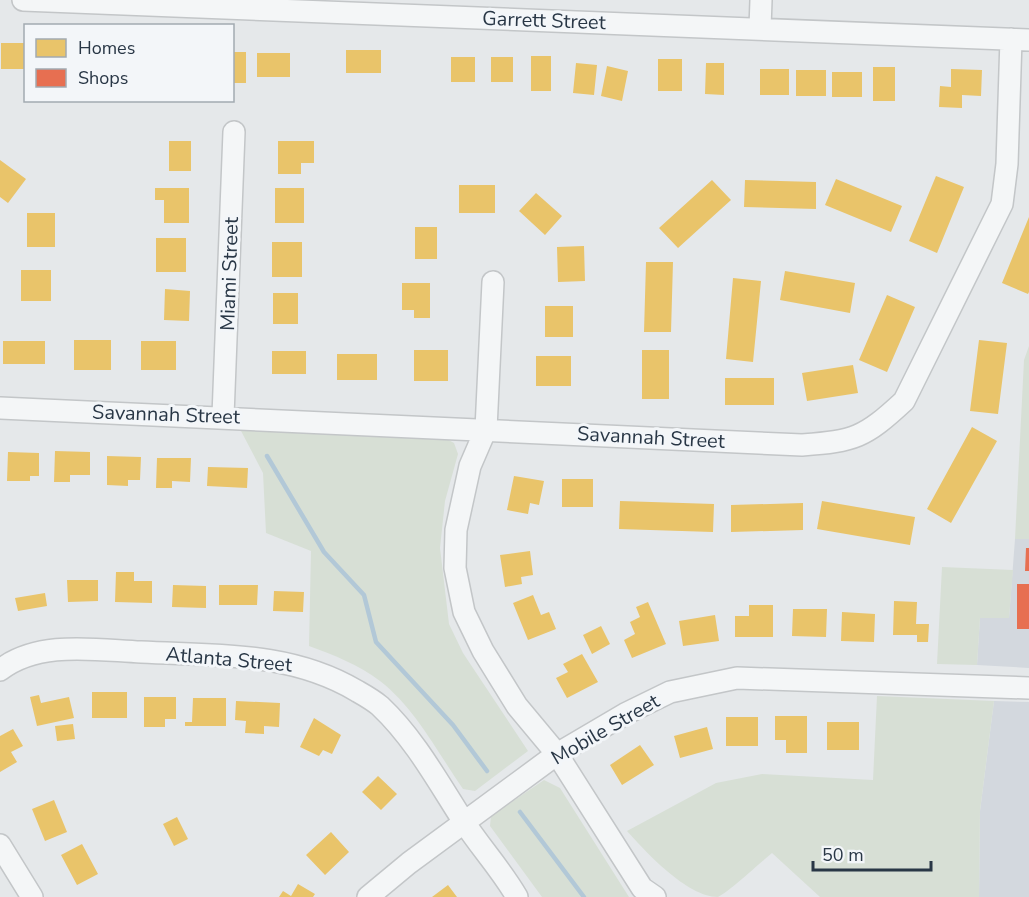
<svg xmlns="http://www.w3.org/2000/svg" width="1029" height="897" viewBox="0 0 1029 897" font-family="'Nunito Sans',sans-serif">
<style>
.built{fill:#d3d8de}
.green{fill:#d7dfd5}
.homes{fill:#e9c46a}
.shops{fill:#e76f51}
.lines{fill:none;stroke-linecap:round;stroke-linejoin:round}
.stream{stroke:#b2c8d7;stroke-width:4.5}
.minor-casing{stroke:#c3c6c8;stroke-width:24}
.minor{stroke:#f4f6f7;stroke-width:21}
.labels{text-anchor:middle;stroke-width:6;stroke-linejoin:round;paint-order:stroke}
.street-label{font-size:20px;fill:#293746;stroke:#f3f6f9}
</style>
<rect width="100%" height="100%" fill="#e5e8ea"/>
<path class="built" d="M1015,539H1029V668L977,665L980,617L1009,618Z
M994,701L1029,702V897H979L980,811Z"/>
<path class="green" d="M1029,346V539H1015L1024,360Z
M240,429L445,438L454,443L458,454L445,501L440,548L449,624L463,653L528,751L475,791L463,789C438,753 415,708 380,681C359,665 334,655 309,646L311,551L266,533L263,473Z
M942,567L1013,570L1009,618H980L977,665L937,664Z
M877,696L994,701L980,811L979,897H820L772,853C761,862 728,893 718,897C687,897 645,851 627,831L716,783L762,774L873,780Z
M544,780L560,788L629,897H542L490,826L491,816Z"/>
<path class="homes" d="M1,43H26V69H1Z
M346,50H381V73H346Z
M232,52H246V83H232Z
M257,53H290V77H257Z
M531,56H551V91H531Z
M451,57H475V82H451Z
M491,57H513V82H491Z
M658,59H682V91H658Z
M576,63L597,65L594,95L573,93Z
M706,63H724V95L705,94Z
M607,66L628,71L622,101L601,96Z
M873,67H895V101H873Z
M760,69H789V95H760Z
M951,69L982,70L981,96L962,95V108L939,107L940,86L951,87Z
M796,70H826V96H796Z
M832,72H862V97H832Z
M169,141H191V171H169Z
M278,141H314V163H301V174H278Z
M0,160L26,179L8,203L0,197Z
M936,176L964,187L937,253L909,241Z
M836,179L902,206L891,232L825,205Z
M712,180L731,200L678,248L659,228Z
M745,180L816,182V209L744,207Z
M459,185H495V213H459Z
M155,188H189V223H164V200H155Z
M275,188H304V223H275Z
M536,193L562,216L545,235L519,211Z
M27,213H55V247H27Z
M1029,217V292L1028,294L1002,283Z
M415,227H437V259H415Z
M156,238H186V272H156Z
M272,242H302V277H272Z
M584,246L585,281L558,282L557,247Z
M646,262H673L671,332H644Z
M21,270H51V301H21Z
M785,271L855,283L850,313L780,300Z
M733,278L761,281L753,362L726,359Z
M402,283H430V318H414V310H402Z
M165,289L190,291L189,321L164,320Z
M273,293H298V324H273Z
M887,295L915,307L887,372L859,360Z
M545,306H573V337H545Z
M74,340H111V370H74Z
M979,340L1007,343L998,414L970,411Z
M3,341H45V364H3Z
M141,341H176V370H141Z
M414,350H448V381H414Z
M642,350H669V399H642Z
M272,351H306V374H272Z
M337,354H377V380H337Z
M536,356H571V386H536Z
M853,365L858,393L807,401L802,373Z
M725,378H774V405H725Z
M972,427L997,441L951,523L927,509Z
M55,451L90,452V475H70V482H54Z
M8,452L39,453V476H30V481H7Z
M107,456L141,457L140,480H128V486L107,485Z
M157,458H191L190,482L172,481V488H156Z
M208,467L248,468L247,488L207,486Z
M514,476L544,481L539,505L530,503L528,514L507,510Z
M562,479H593V507H562Z
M620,501L714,504L713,532L619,529Z
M822,501L915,517L910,545L817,529Z
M803,503V530L731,532V505Z
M530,551L533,575L521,577L522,584L505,587L500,555Z
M116,572H134V581H152V603L115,602Z
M67,580H98V601L68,602Z
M173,585L206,586V608L172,607Z
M219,585H258L257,605H219Z
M274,591L304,592L303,612L273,611Z
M45,593L47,606L18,611L15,598Z
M533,595L541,615L549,612L556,629L528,640L513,603Z
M894,601L917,602L916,624H929L928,642H917V635H893Z
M648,602L666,644L632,658L624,640L635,634L630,622L640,617L636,607Z
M749,605H773V637H735V616H749Z
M793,609H827L826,637L792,636Z
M842,612L875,614L874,642L841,641Z
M715,615L719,641L683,646L679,621Z
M601,626L610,644L592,654L583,635Z
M582,654L598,682L567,698L556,678L568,672L563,664Z
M92,692H127V718H92Z
M39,695L41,703L69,697L74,718L37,726L30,697Z
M144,697H176V719H165V727H144Z
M193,698H226V726H185V722H192Z
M236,701L280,703L279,727L264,726V734L245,733L246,721L235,720Z
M775,716H807V753H786V740H775Z
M726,717H758V746H726Z
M314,718L341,735L332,754L323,750L319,756L300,747Z
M827,722H859V750H827Z
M73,724L75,739L57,741L55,726Z
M707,727L713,749L680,758L674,736Z
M13,729L23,746L11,752L17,762L0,772V736Z
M640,745L654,765L622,785L610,765Z
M378,776L397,794L381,810L362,792Z
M54,800L67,832L45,841L32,809Z
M177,817L188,839L174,846L163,824Z
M331,832L349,852L325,875L306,855Z
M82,844L98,874L77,885L61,855Z
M298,884L315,894L313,897H279L283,891L291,896Z
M448,885L457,897H432Z"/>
<path class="shops" d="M1026,548H1029V571H1025Z
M1017,584H1029V629H1017Z"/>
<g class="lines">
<path class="stream" d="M267,456L324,552L364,595L376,642L453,725L487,771
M520,812L584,897"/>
<g class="minor-casing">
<path id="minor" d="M23,0L1029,40
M760,28L761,0
M493,282L486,429L470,466L456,530L455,568L464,612L483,651L517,706L557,754L642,888L655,897
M0,408L802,445C855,441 864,438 904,401L1002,204L1007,164L1011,39
M223,416L234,132
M0,670C39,640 95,650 141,652C216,656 290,651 357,691C364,695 373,700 380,706C414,738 437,780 462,819C479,846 501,869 517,897
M0,845L32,897
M368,897L409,863L557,754L625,714L670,692L737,678L1029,688"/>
</g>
<use href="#minor" class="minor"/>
</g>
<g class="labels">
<g class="street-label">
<text transform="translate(544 20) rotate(2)" y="7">Garrett Street</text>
<text transform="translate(229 274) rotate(-88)" y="7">Miami Street</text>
<text transform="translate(166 414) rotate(2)" y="7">Savannah Street</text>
<text transform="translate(651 437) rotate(3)" y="7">Savannah Street</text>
<text transform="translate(229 659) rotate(5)" y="7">Atlanta Street</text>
<text transform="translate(605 729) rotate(-30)" y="7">Mobile Street</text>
</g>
</g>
<rect x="24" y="24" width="210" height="78" fill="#f3f6f9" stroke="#a2aab1" stroke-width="1.5"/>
<rect x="36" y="39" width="30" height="18" fill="#e9c46a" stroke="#a2aab1" stroke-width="1.5"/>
<text x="78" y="54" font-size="18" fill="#293746">Homes</text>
<rect x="36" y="69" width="30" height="18" fill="#e76f51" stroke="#a2aab1" stroke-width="1.5"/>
<text x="78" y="84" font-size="18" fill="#293746">Shops</text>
<path d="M813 861v9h118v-9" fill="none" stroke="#293746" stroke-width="3"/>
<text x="822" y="861" font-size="18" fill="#293746" stroke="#f3f6f9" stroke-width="4.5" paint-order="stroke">50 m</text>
</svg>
